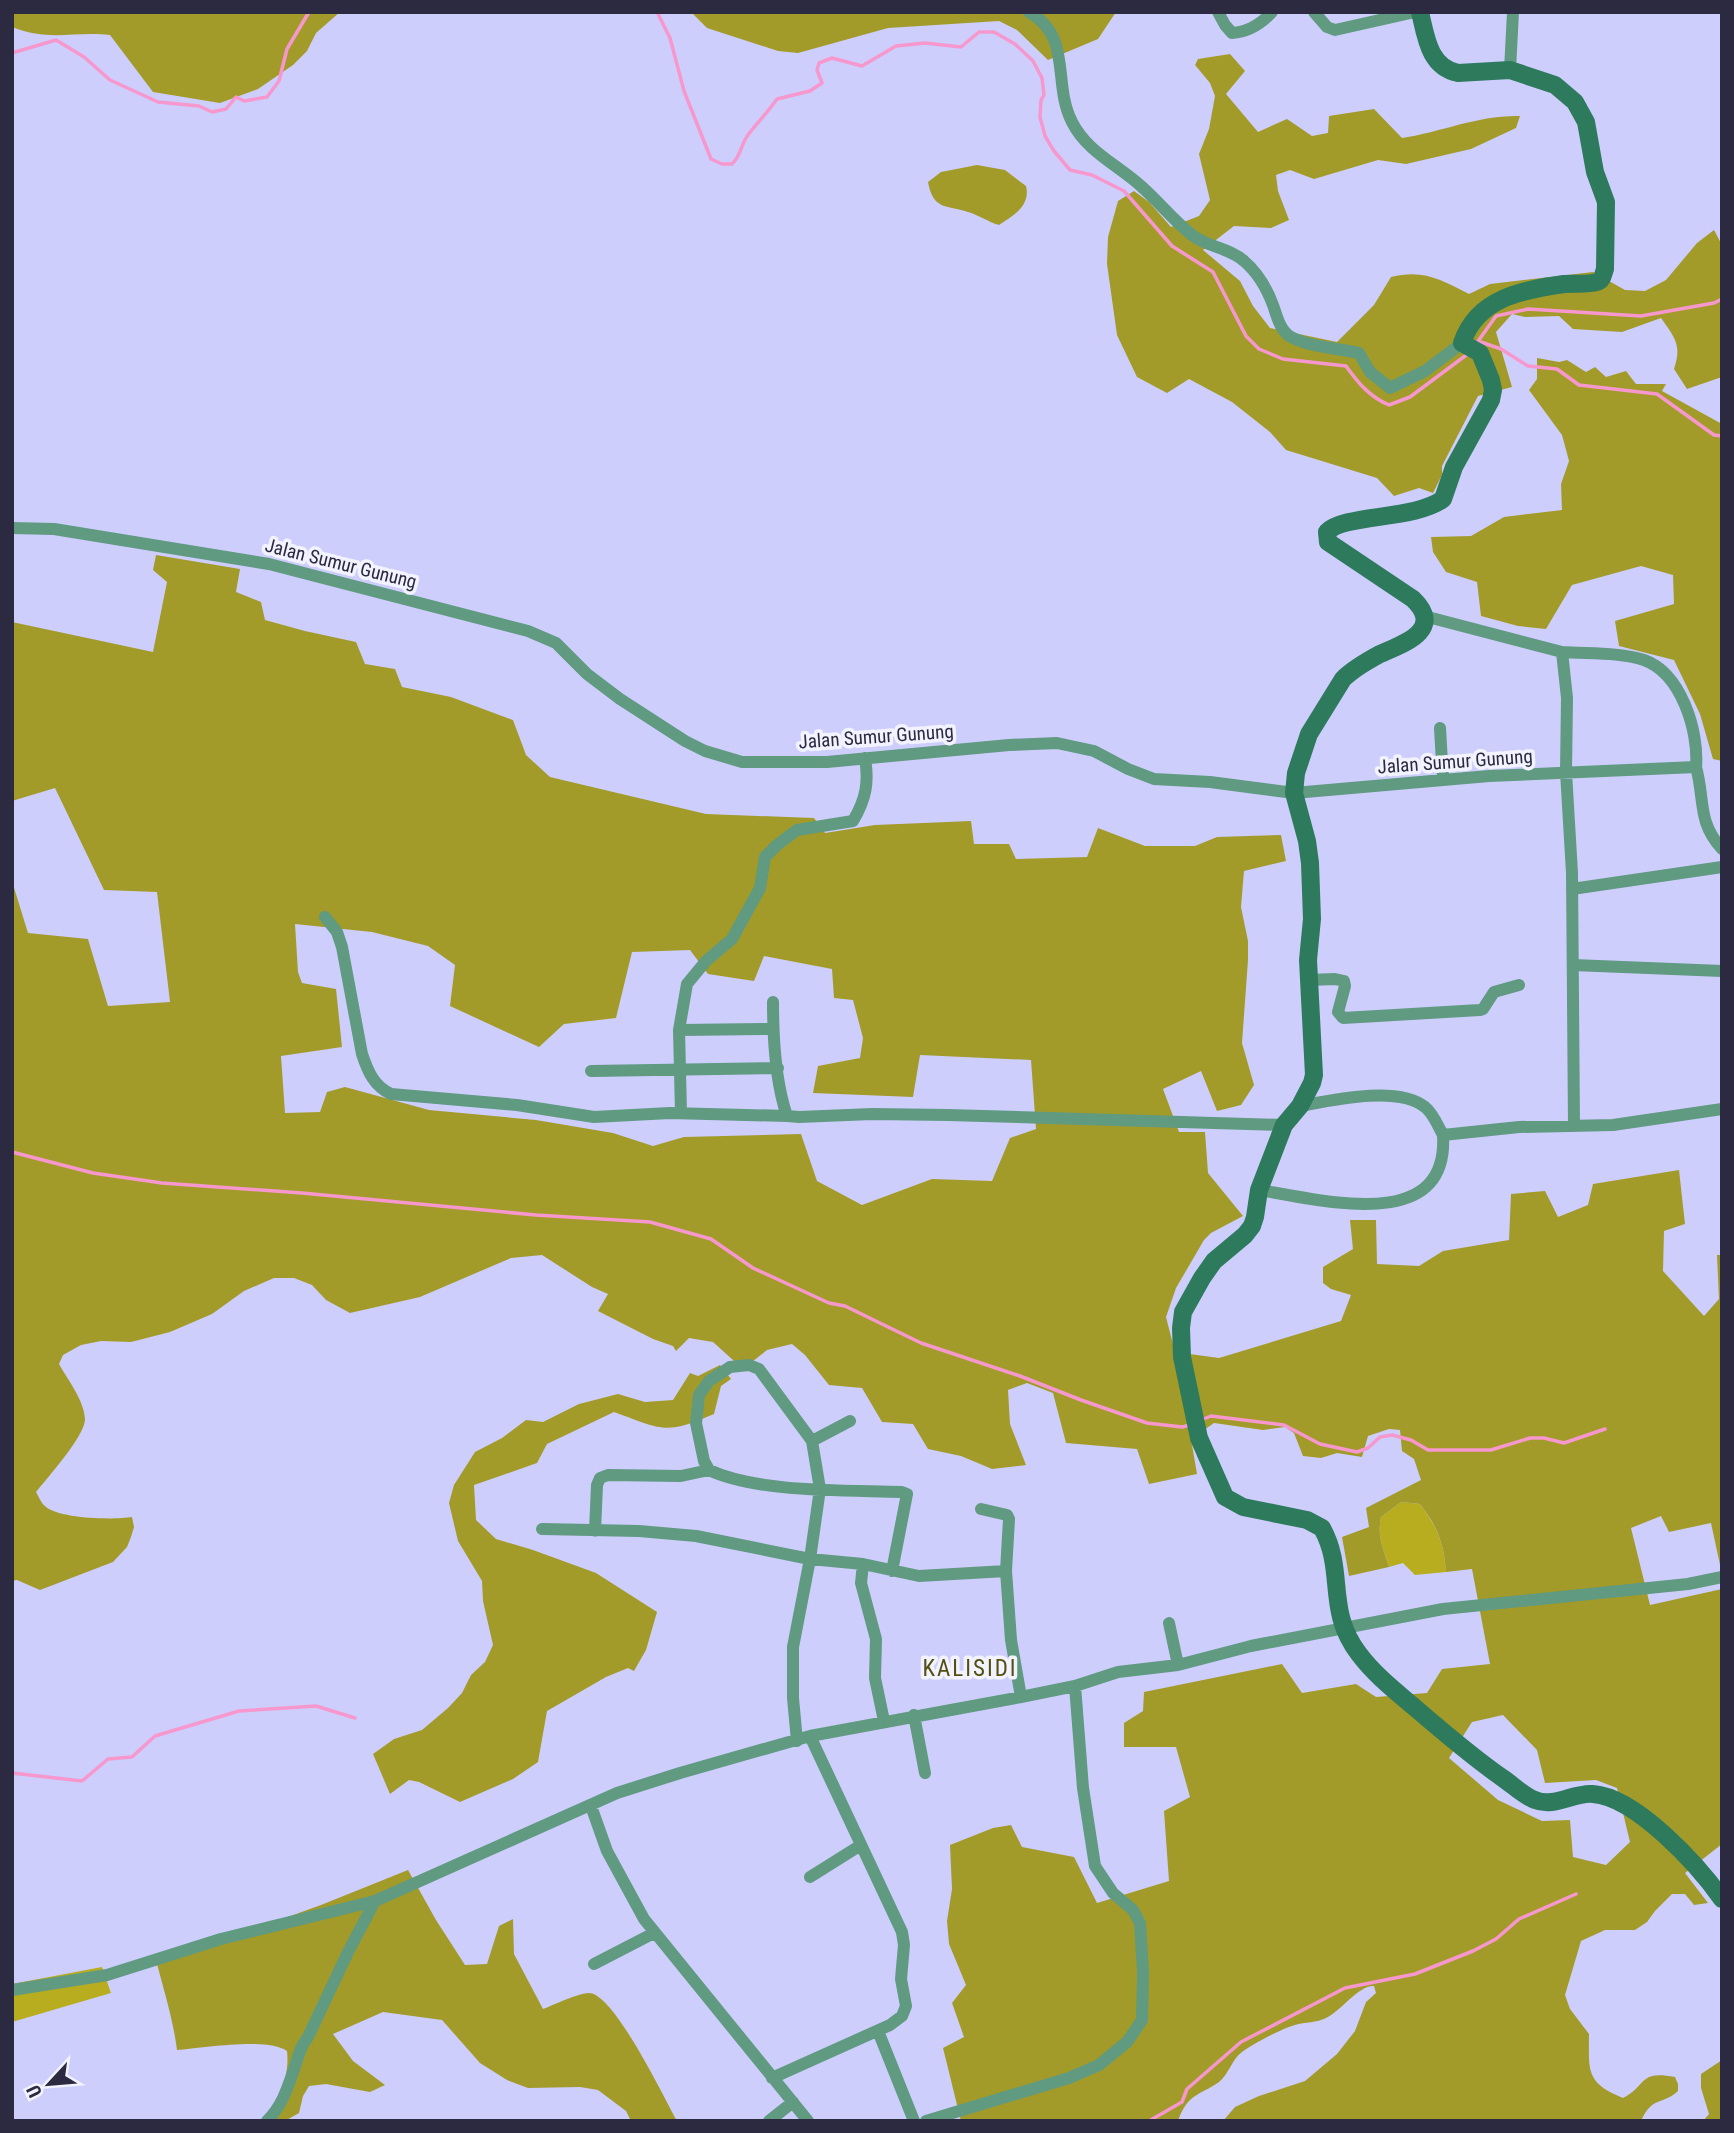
<svg xmlns="http://www.w3.org/2000/svg" width="1734" height="2133" viewBox="0 0 1734 2133" font-family="'Roboto Condensed',sans-serif">
<style>
.green{fill:#b7ad1f}
.forest{fill:#a39b29;fill-rule:evenodd}
.lines{fill:none;stroke-linecap:round;stroke-linejoin:round}
.stream{stroke:#f698cd;stroke-width:3.5}
.street{stroke:#5f9a81;stroke-width:12}
.secondary{stroke:#2d7a5d;stroke-width:18}
.labels{text-anchor:middle;stroke-width:7;stroke-linejoin:round;paint-order:stroke}
.street-label{font-size:19px;fill:#2b2a41;stroke:#f2f3ff}
.quarter-label{font-size:23px;letter-spacing:2px;fill:#534f11;stroke:#f2f3ff}
</style>
<rect width="100%" height="100%" fill="#cecefd"/>
<path class="green" d="M1401,1502L1420,1504C1437,1527 1444,1543 1446,1572L1415,1575L1403,1563L1389,1567C1383,1548 1377,1537 1381,1517Z
M102,1967L111,1993L12,2022V1984Z"/>
<path class="forest" d="M12,12H340L316,33L307,51L293,65L258,89L220,103L153,92L110,35C73,31 49,42 12,27Z
M691,12H1116L1098,39L1048,60L1017,30L999,21L888,28L798,53L778,51L707,28Z
M1230,54L1245,71L1226,94L1258,132L1287,119L1312,136L1328,133L1329,116L1374,109L1402,138C1442,132 1478,115 1520,116L1516,128L1471,149L1406,164L1378,160L1314,179L1290,170L1276,175L1278,191L1289,220L1271,228L1234,226L1203,250L1240,281L1253,306L1270,328L1337,342L1374,305L1391,277C1424,269 1441,280 1469,294L1490,284L1593,272L1625,290L1645,291L1666,280L1697,243L1714,230L1722,245V377L1687,389L1674,369C1682,345 1675,338 1661,318L1622,332L1573,329L1559,316L1525,317L1512,314L1496,332L1512,387L1478,396L1442,466V475L1433,493L1419,488L1394,496L1377,478L1286,450L1270,432L1232,402L1189,379L1167,393L1137,377L1117,335L1107,264L1108,237L1118,201L1134,191L1149,202L1171,227L1199,216L1210,200L1199,154L1209,129L1215,96L1210,83L1195,65L1198,59Z
M977,165L1005,170L1026,186C1031,206 1013,216 999,225C988,222 979,215 968,212C946,205 933,210 928,182L941,172Z
M1537,358L1559,362L1567,360L1586,372L1595,367L1606,377L1626,371L1636,384H1666L1662,391L1722,424V761L1713,759L1700,714L1674,660L1619,646L1615,621L1674,604L1673,575L1641,566L1572,585L1546,629L1518,626L1481,616L1477,582L1446,572L1433,552L1431,537L1471,536L1504,517L1562,510L1561,484L1569,461L1562,435L1529,390L1537,379Z
M156,555L240,569L236,592L261,602L265,620L305,631L356,642L365,664L395,669L402,687L451,697L513,720L526,755L550,777L706,814L814,818L825,833L875,825L971,821L974,844H1009L1016,859L1087,857L1098,828L1145,846H1195L1217,837L1281,835L1286,861L1244,871L1241,907L1248,941V960L1242,1043L1254,1085L1241,1105L1217,1111L1201,1071L1163,1089L1179,1132H1205L1208,1173L1243,1216L1211,1233L1204,1240L1176,1288L1166,1317L1175,1352L1219,1358L1341,1321L1351,1295L1331,1289L1323,1283V1267L1353,1249L1350,1220H1376L1377,1264L1419,1266L1443,1251L1509,1240L1511,1194L1545,1191L1558,1217L1588,1205L1593,1184L1679,1170L1685,1224L1664,1231L1663,1271L1704,1316L1719,1299L1717,1255H1722V1574L1711,1523L1669,1532L1661,1516L1631,1528L1650,1605L1722,1589V1844L1685,1873L1708,1903L1694,1905L1685,1894H1672L1655,1911L1647,1922L1635,1930H1605L1581,1941L1565,1995L1570,2009L1589,2034C1589,2070 1585,2083 1623,2098C1648,2085 1638,2070 1675,2077L1678,2084V2091C1662,2106 1653,2095 1641,2121H1223L1235,2107L1259,2096L1305,2081L1337,2054L1355,2031L1366,2002L1376,1993L1374,1986C1359,1985 1342,2010 1326,2018C1317,2023 1305,2022 1295,2025C1281,2029 1254,2043 1242,2052C1232,2059 1229,2074 1219,2082C1199,2096 1188,2093 1178,2121H961L943,2048L964,2037L952,2003L966,1985L949,1944L947,1921L952,1889L950,1845L993,1828L1011,1825L1022,1847L1074,1857L1097,1903L1169,1881L1164,1811L1190,1797L1176,1747H1124V1723L1143,1711L1144,1692L1282,1664L1302,1693L1356,1684L1376,1697L1427,1693L1442,1669L1490,1664L1472,1569L1446,1572C1444,1543 1437,1526 1420,1504L1401,1502L1381,1517C1377,1537 1383,1548 1389,1567L1349,1576L1342,1537L1369,1527L1366,1508L1421,1480L1414,1459L1402,1451L1400,1430L1389,1429L1368,1436L1362,1457L1337,1453L1321,1458L1303,1456L1294,1433L1285,1427L1263,1430L1214,1423L1191,1439L1197,1474L1149,1484L1137,1449L1066,1443L1053,1393L1027,1383L1008,1390L1010,1424L1026,1465L992,1469L961,1456L928,1449L913,1424L882,1422L862,1388L829,1385L805,1355L792,1344L767,1350L743,1369L713,1342L689,1338L676,1351L673,1346L653,1339L598,1311L608,1294L592,1287L542,1255L511,1258L420,1297L350,1313L326,1300L312,1285L294,1278H274L244,1291L212,1314L170,1332L131,1342L101,1341L81,1345L63,1355L59,1364C68,1380 84,1400 85,1419C85,1436 48,1477 36,1492C39,1497 41,1503 45,1506C58,1519 114,1520 132,1517L134,1527L131,1537L127,1547L113,1562L40,1590L17,1580L12,1581V881L28,933L88,939L108,1006L170,1002L157,892L104,890L55,788L12,801V622L153,652L167,582L153,570ZM295,924L372,932L428,946L455,965L450,1006L539,1047L564,1024L616,1018L632,952L690,950L708,974L754,981L764,956L832,969L834,998L853,1000L863,1038L860,1058L818,1066L813,1093L913,1097L920,1055L1031,1060L1036,1129L1010,1138L992,1181L932,1179L862,1205L817,1181L801,1134L684,1137L653,1146L613,1133L536,1120L429,1110L345,1087L327,1092L320,1112L285,1113L281,1056L342,1047L336,989L302,983L298,972ZM1503,1715L1537,1750L1545,1783L1596,1780L1617,1788L1630,1842L1606,1865L1573,1857L1570,1820L1542,1821L1498,1800L1449,1758L1472,1722Z
M720,1365L731,1379L721,1386L714,1414C665,1435 663,1430 614,1412L547,1444L537,1463L474,1485L476,1520L496,1539L533,1550L596,1573L657,1612L646,1650L634,1671L628,1668L606,1677L547,1711L538,1762L513,1779L460,1802L419,1782L409,1780L390,1794L373,1754L394,1739L422,1730L448,1708L462,1693L471,1675L485,1662L493,1645L483,1601L482,1581L458,1541L449,1503L454,1485L475,1452L502,1438L526,1420L543,1422L579,1404L618,1394L645,1402L673,1400L690,1373L698,1376Z
M408,1870L436,1920L465,1965L487,1964L499,1926L513,1919L514,1954L543,2009C554,2005 578,1993 589,1993C614,1993 664,2098 677,2121H631L626,2111L598,2090L580,2087L528,2088L507,2080L480,2063L442,2020L383,2012L333,2034L353,2061L385,2085L370,2092L326,2084L309,2086L303,2096L299,2113L285,2121H261C279,2102 290,2077 287,2051C267,2037 203,2048 177,2050C173,2018 163,1988 155,1956L271,1923L321,1905Z
M1722,2060V2121H1703L1709,2114L1701,2088V2074Z"/>
<g class="lines">
<path class="stream" d="M558,12H563
M657,12L670,38L684,91L711,159L722,164H732C741,156 741,144 748,135C757,123 768,112 777,99L810,91L822,83L817,70L819,63L832,58L862,66L896,46L925,43L961,47L979,32H994L1015,44L1033,61L1042,78L1044,95L1041,100L1040,117L1045,136L1054,151L1070,170L1092,175L1124,191L1172,246L1213,272L1246,336L1259,349L1283,359L1346,366C1358,383 1370,397 1389,405L1410,397L1469,353
M12,53L56,40L84,57L110,80L158,102L199,106L212,112L226,109L236,97L244,101L267,97L279,81L287,49L309,12
M1478,341L1501,349L1528,366L1557,369L1579,385L1657,394L1714,435L1722,436
M1476,344L1496,316L1528,309L1641,316L1714,303L1722,299
M12,1152L93,1173L162,1183L302,1193L536,1215L650,1222L711,1239L753,1268L829,1303L845,1306L921,1343L1020,1376L1081,1400L1147,1423L1182,1427L1190,1425
M1201,1420L1211,1416L1284,1425L1320,1444L1357,1452L1368,1448L1380,1437L1392,1435L1411,1440L1428,1450H1491L1530,1438H1544L1564,1443L1605,1429
M12,1773L82,1781L108,1759L132,1757L155,1736L239,1711L316,1706L355,1718
M1149,2121L1182,2102L1187,2089L1241,2042L1345,1988L1415,1974L1473,1951L1496,1939L1519,1919L1576,1894"/>
<path class="street" d="M1029,12C1073,37 1052,83 1072,122C1087,152 1118,165 1142,187C1159,202 1174,221 1192,235C1207,247 1230,248 1244,261C1257,272 1267,289 1273,305C1277,316 1280,331 1291,337C1310,347 1337,348 1359,353L1370,372L1390,388L1425,371L1462,343
M1218,12L1225,25L1232,33C1249,32 1261,24 1272,12
M1314,12L1327,27L1335,30L1415,12
M1510,70L1513,12
M12,528L54,529L269,564L528,631L556,643L587,674L620,699L685,741L705,751L742,762H827L1009,745L1057,743L1094,751L1128,769L1154,779L1210,782L1294,793L1489,776L1696,767C1705,799 1697,822 1722,849
M1424,616L1562,652L1567,698L1566,772L1572,873L1574,1126
M1562,652C1588,654 1619,652 1644,660C1681,673 1699,731 1696,767
M1440,728L1443,780
M1572,889L1722,867
M325,917L337,932L342,947L362,1054C368,1072 374,1086 391,1094L517,1105L594,1117L670,1113L787,1116
M1573,965L1722,971
M1309,980L1335,979L1344,981L1345,986L1338,1012L1343,1018L1480,1010L1483,1009L1494,992L1519,985
M773,1002C773,1039 775,1081 787,1116L799,1117L872,1114L948,1115L1284,1125
M679,1030L773,1029
M591,1071L778,1068
M1300,1106C1332,1100 1398,1085 1425,1107C1433,1113 1438,1126 1443,1135
M681,1113L679,1030L687,984L706,961L732,939L760,888L765,857L777,845L797,830L853,821C866,799 869,783 865,758
M1259,1190C1318,1199 1449,1236 1443,1135L1519,1127L1613,1125L1722,1109
M812,1441L850,1421
M981,1509L1007,1515L1009,1519L1006,1571L1011,1640L1021,1697
M542,1529L639,1531L696,1536L810,1559L863,1564L919,1576L1006,1571
M595,1531L597,1485L600,1478L608,1475L681,1476L709,1470
M863,1564L861,1583L876,1639L875,1678L884,1721
M1169,1623L1178,1665
M914,1715L925,1773
M797,1741L793,1698V1647L810,1559L820,1489L812,1441L759,1369L749,1365L730,1367L709,1381L699,1395L696,1423L704,1461L709,1470C758,1493 847,1490 902,1492L907,1494L892,1571
M591,1806L607,1851L644,1919L808,2121
M810,1877L861,1845
M594,1964L654,1933
M12,1990L107,1975L221,1939L375,1901L617,1793L680,1773L810,1736L1021,1697L1075,1686L1118,1672L1178,1665L1251,1646L1443,1609L1688,1584L1722,1577
M878,2031L914,2121
M772,2078L890,2025L902,2016L906,2006L901,1979L904,1945L902,1932L810,1736
M267,2121C281,2107 287,2090 293,2072C298,2059 299,2048 308,2037L348,1952L375,1901
M769,2121L793,2102
M926,2121L1069,2078L1099,2065L1127,2042L1142,2020L1143,1972L1140,1923L1133,1910L1113,1893L1095,1866L1083,1788L1075,1686"/>
<path class="secondary" d="M1420,12C1426,37 1429,67 1458,73L1510,70L1555,85L1575,102L1586,122L1595,172L1606,202L1605,269C1603,274 1603,280 1597,282C1587,285 1574,283 1564,284C1522,290 1477,298 1462,343L1480,353L1491,380L1493,390L1491,400L1454,467L1443,499C1415,520 1344,514 1327,532L1328,542L1413,599C1445,630 1403,644 1380,654C1367,661 1353,669 1343,679L1309,734L1296,773L1294,793L1307,841L1310,863L1312,919L1308,960L1314,1075L1312,1083L1300,1106L1284,1125L1259,1190L1255,1217L1252,1226L1245,1235L1214,1261L1202,1278L1183,1312L1181,1328L1182,1357L1199,1438L1225,1497L1243,1507L1307,1520L1322,1528C1346,1571 1325,1610 1359,1654C1374,1674 1394,1690 1413,1706C1442,1731 1472,1757 1504,1779C1514,1786 1524,1796 1535,1800C1554,1808 1574,1792 1593,1794C1636,1797 1698,1865 1722,1899"/>
</g>
<g class="labels">
<g class="street-label">
<text transform="translate(341 563) rotate(14)" y="7">Jalan Sumur Gunung</text>
<text transform="translate(876 736) rotate(-4)" y="7">Jalan Sumur Gunung</text>
<text transform="translate(1455 761) rotate(-4)" y="7">Jalan Sumur Gunung</text>
</g>
<g class="quarter-label">
<text x="970" y="1676">KALISIDI</text>
</g>
</g>
<rect width="1734" height="2133" fill="none" stroke="#2b2a41" stroke-width="28"/>
<g transform="translate(49 2084) rotate(244)" stroke="#f2f3ff" stroke-width="5" paint-order="stroke">
<path d="M0-5L12 26L0 18L-12 26Z" fill="#2b2a41"/>
<text y="-10" font-size="19" font-weight="bold" text-anchor="middle" fill="#2b2a41">U</text>
</g>
</svg>
